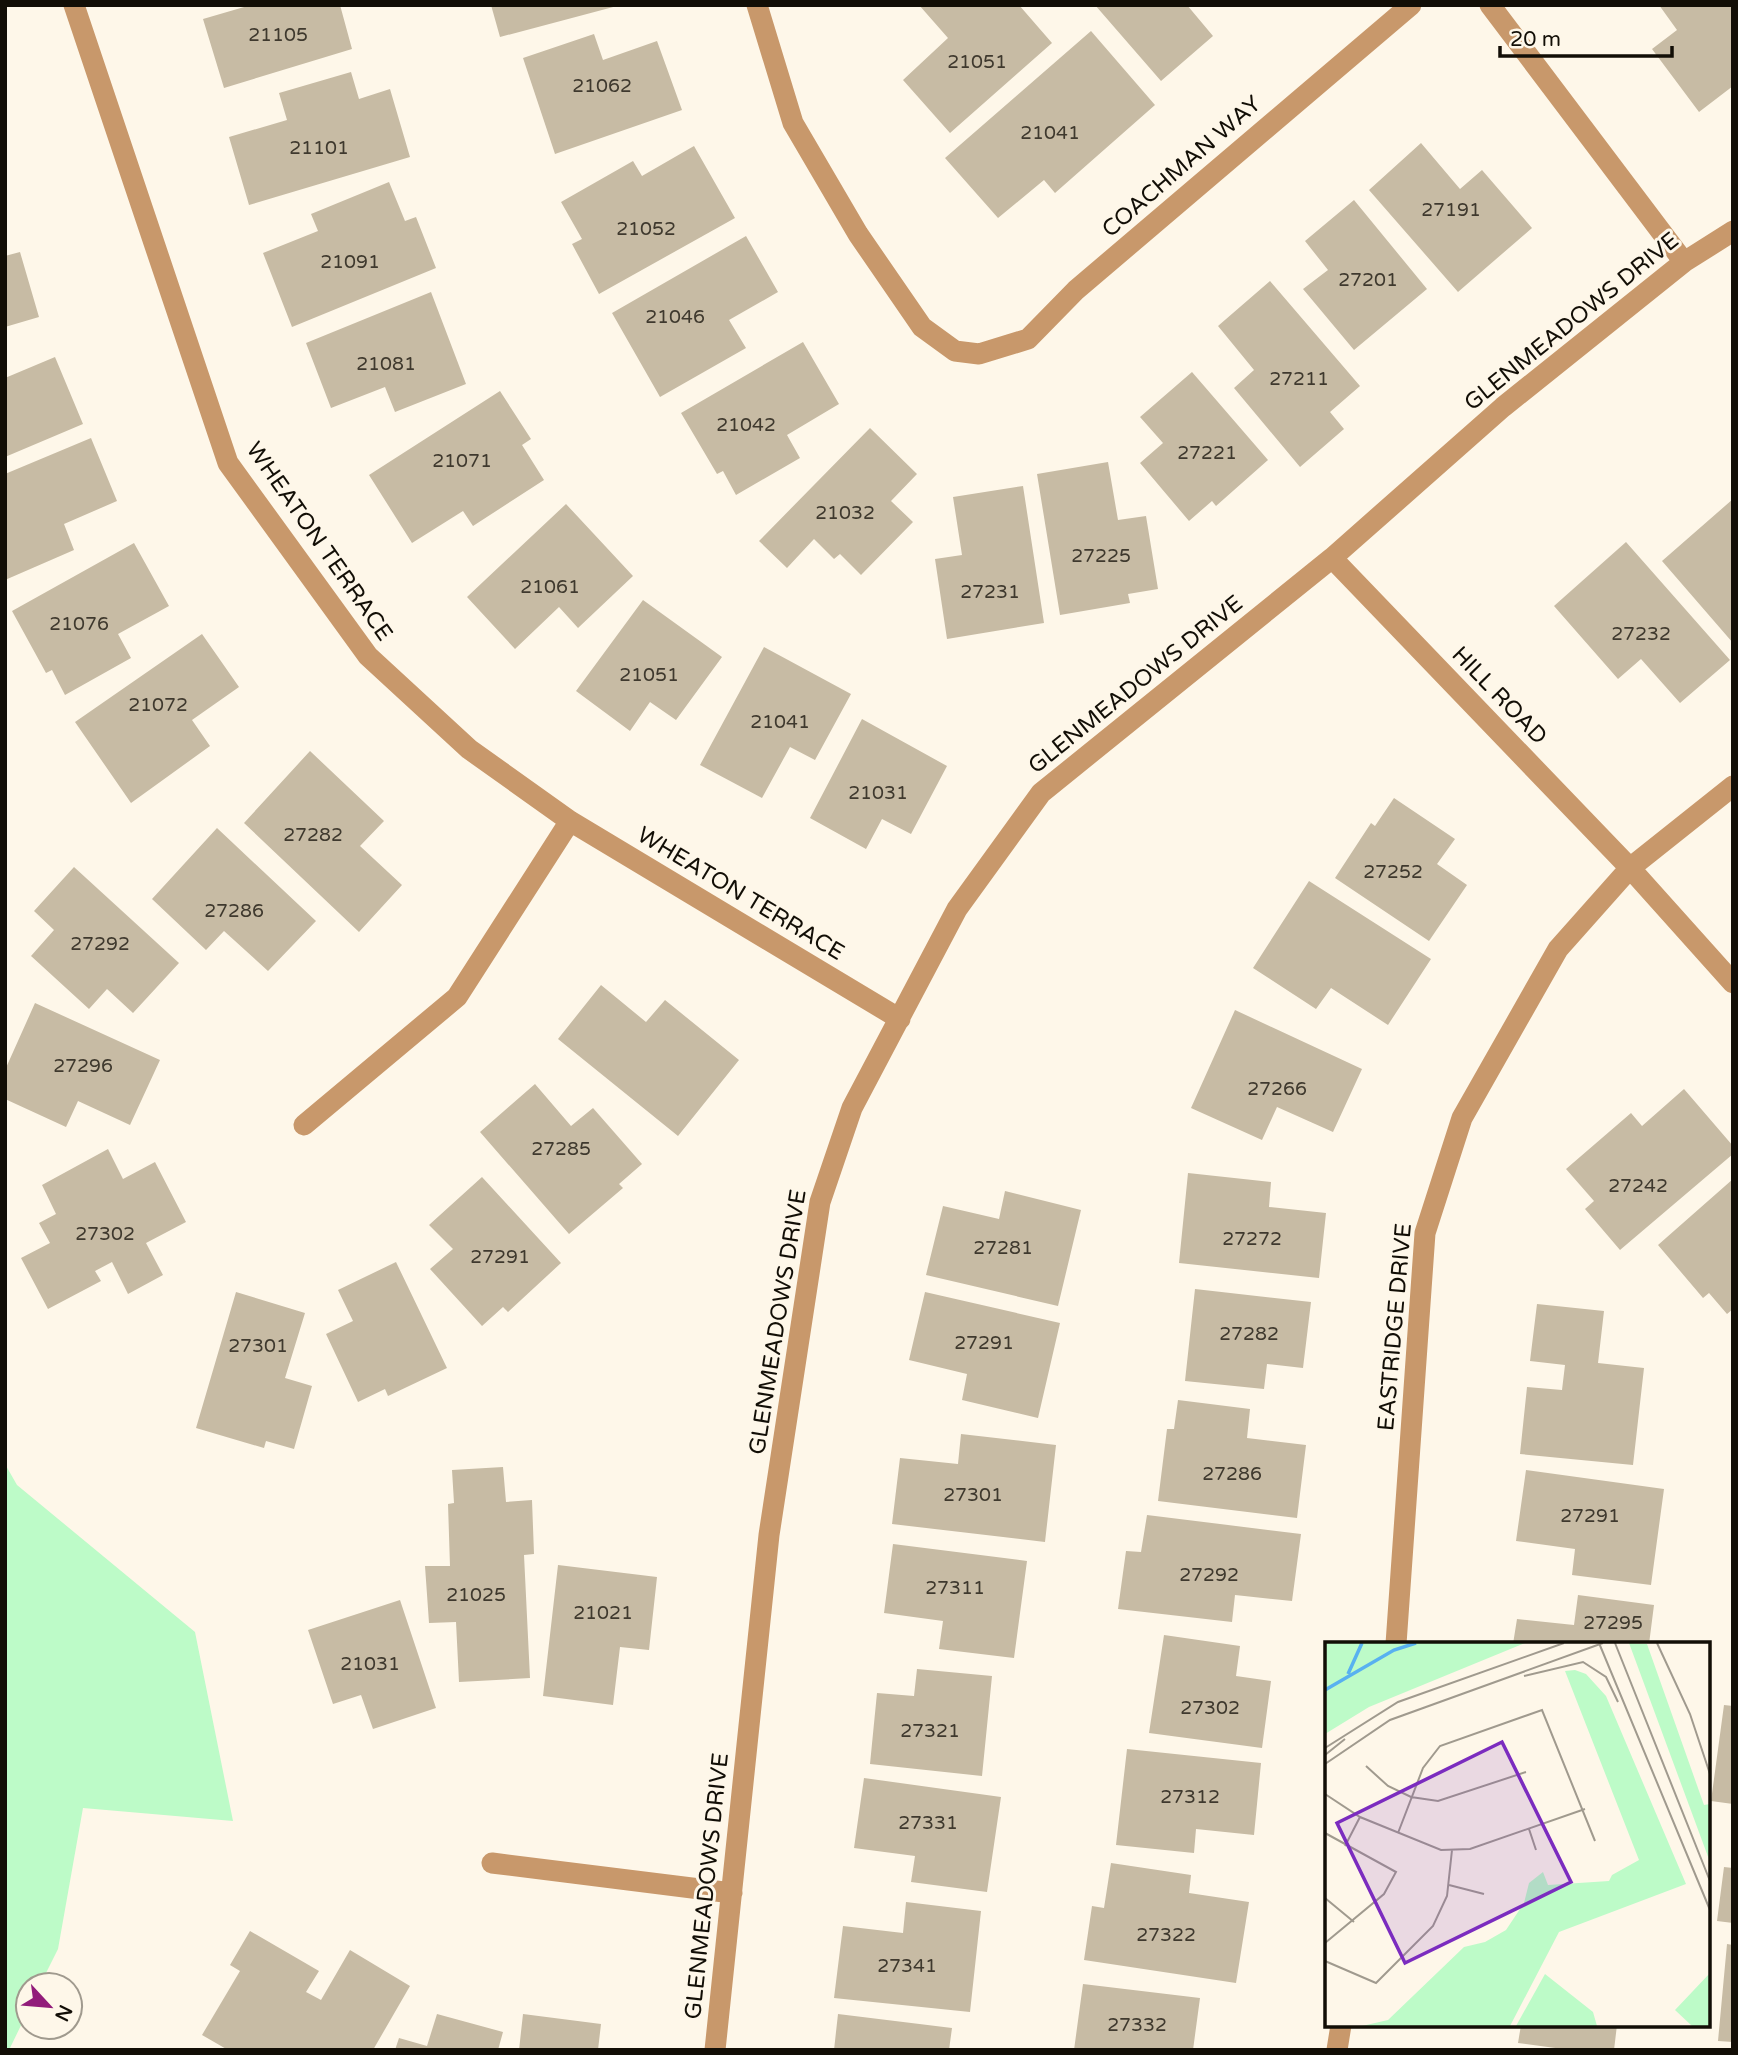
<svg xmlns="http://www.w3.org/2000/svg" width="1738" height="2055" viewBox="0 0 1738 2055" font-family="'Varela Round',sans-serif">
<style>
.green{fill:#bdfbc8}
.building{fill:#c7bba4}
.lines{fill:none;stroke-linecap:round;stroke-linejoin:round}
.minor{stroke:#c8986b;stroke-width:21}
.labels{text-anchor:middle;stroke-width:6;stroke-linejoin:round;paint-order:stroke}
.number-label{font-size:19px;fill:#3f392e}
.street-label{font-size:23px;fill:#120e06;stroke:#fef7e9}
.inset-river{fill:none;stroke:#58b1f0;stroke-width:3.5}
.inset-road{fill:none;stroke:#a09a8e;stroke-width:2}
.view{fill:#7b2cbf;fill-opacity:0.15;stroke:#7b2cbf;stroke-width:3.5}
.inset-edge{fill:none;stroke:#120e06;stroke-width:3.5}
</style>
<rect width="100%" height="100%" fill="#fef7e9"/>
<path class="green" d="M5,1464L17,1485L195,1632L233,1821L83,1808L58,1949L40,1985H28V2011L9,2050H5Z"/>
<path class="building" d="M251,5H340L352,49L224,88L203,19Z
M491,5H617V6L500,37Z
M919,5H1019L1052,43L950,133L903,80L948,38Z
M1095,5H1187L1213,36L1161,81Z
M1659,5H1733V86L1699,112L1652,49L1677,30Z
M1091,31L1155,105L1055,193L1044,180L998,218L945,158Z
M594,34L603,60L657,41L682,110L555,154L523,58Z
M351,72L359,99L390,89L410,157L249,205L229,137L287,120L279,93Z
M1421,143L1460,189L1482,170L1532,228L1458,292L1369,190Z
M694,146L735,218L599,294L572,244L582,239L561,202L633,161L642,176Z
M389,182L405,221L416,217L436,268L292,327L263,253L318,231L311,214Z
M1354,200L1427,289L1354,350L1303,289L1328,270L1305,241Z
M746,236L778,292L729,320L746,348L660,397L612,313Z
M20,252L39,317L5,327V256Z
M1270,281L1360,386L1330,412L1344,429L1300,467L1234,388L1254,370L1218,326Z
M431,292L466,384L395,412L385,387L331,408L306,343Z
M803,342L839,404L787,435L800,458L736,495L723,471L717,474L681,413Z
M55,357L83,424L5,457V378Z
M1192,372L1268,460L1216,506L1212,501L1189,521L1140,463L1163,443L1140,417Z
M500,391L531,439L522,445L544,480L473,526L463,511L412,543L369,475Z
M870,428L917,474L891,501L913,522L861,575L840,554L834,559L814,539L787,568L759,541Z
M91,438L117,501L64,524L74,550L5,580V474Z
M1108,462L1118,520L1146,516L1158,589L1128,594L1130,603L1060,615L1037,474Z
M1023,486L1044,623L947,639L935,559L962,555L953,497Z
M1733,499V643L1662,561Z
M566,504L633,576L578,628L559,607L515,649L467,597Z
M1626,542L1730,660L1680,703L1641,659L1618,679L1554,606Z
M134,543L169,606L118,634L131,658L65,695L52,670L46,673L12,611Z
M643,600L722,657L676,720L650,702L630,731L576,691Z
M202,634L239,687L192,720L210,746L131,803L75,722Z
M764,647L851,694L815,760L790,747L762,798L700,765Z
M862,719L947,766L911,834L882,819L866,849L810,818Z
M310,751L384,821L360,846L402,885L359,932L244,823Z
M1394,798L1455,839L1437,864L1467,885L1429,941L1335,878L1371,823L1375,826Z
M217,828L316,921L268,971L224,931L206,950L152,899Z
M74,867L179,963L133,1013L107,989L89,1009L31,956L54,930L34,911Z
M1309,881L1431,959L1388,1025L1331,988L1316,1009L1253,968Z
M601,985L646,1022L665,1000L739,1060L678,1136L558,1039Z
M35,1003L160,1060L130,1125L78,1101L66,1127L5,1099V1070Z
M1235,1010L1362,1069L1333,1132L1277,1107L1262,1140L1191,1108Z
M535,1084L571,1126L593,1108L642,1164L619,1184L623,1188L569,1234L480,1132Z
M1684,1089L1733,1146V1154L1620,1250L1585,1209L1594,1201L1566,1169L1631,1113L1642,1126Z
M108,1149L123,1179L155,1162L186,1222L146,1243L163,1275L128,1294L112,1262L95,1271L101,1281L48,1309L21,1258L50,1243L39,1223L56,1214L42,1185Z
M1188,1173L1271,1182L1269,1207L1326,1213L1319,1278L1179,1263Z
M482,1177L561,1263L508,1312L503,1307L482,1326L430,1269L453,1249L429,1225Z
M1733,1179V1309L1727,1314L1709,1293L1703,1298L1658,1245Z
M1005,1191L1081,1210L1058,1306L926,1275L943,1206L999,1219Z
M396,1262L447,1368L388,1396L385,1389L358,1402L326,1334L353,1321L338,1290Z
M1195,1289L1311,1302L1303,1368L1267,1364L1264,1389L1185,1381Z
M236,1292L305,1313L285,1378L312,1386L294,1449L266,1441L264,1448L196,1428Z
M925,1292L1060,1323L1038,1418L962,1400L967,1374L909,1360Z
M1537,1304L1604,1311L1598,1363L1644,1368L1633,1465L1520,1454L1527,1387L1562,1390L1565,1365L1530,1361Z
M1178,1400L1250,1409L1247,1438L1306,1445L1297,1518L1158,1501L1167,1429H1174Z
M961,1434L1056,1445L1045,1542L892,1524L900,1458L958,1464Z
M503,1467L506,1502L532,1500L534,1554L524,1555L530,1678L459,1682L456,1622L429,1623L425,1566H450L448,1504L454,1503L452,1470Z
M1526,1470L1664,1489L1651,1585L1572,1575L1575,1549L1516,1541Z
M1147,1515L1301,1534L1292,1601L1235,1595L1232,1622L1118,1609L1126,1551L1141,1552Z
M893,1544L1027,1561L1014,1658L939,1649L943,1621L884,1613Z
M558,1565L657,1577L649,1650L620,1647L613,1705L543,1696Z
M1578,1595L1654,1605L1649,1644H1513L1517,1619L1574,1625Z
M400,1600L436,1708L373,1729L361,1695L333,1704L308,1630Z
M1164,1635L1240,1646L1236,1676L1271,1681L1262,1748L1149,1733Z
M917,1669L992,1676L982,1776L870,1764L877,1693L914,1696Z
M1724,1705L1733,1706V1804L1711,1801Z
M1127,1749L1261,1763L1254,1835L1196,1829L1194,1853L1116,1845Z
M864,1778L1001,1797L987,1892L911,1882L915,1856L854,1848Z
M1111,1863L1191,1875L1189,1893L1249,1902L1236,1983L1084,1960L1092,1906L1104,1908Z
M1724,1867L1733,1868V1923L1717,1921Z
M906,1902L981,1911L970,2012L834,1998L843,1926L903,1933Z
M250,1931L319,1971L306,1992L321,2000L350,1950L410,1986L373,2050H228L202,2035L240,1971L230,1965Z
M1727,1944L1733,1945V2042L1718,2041Z
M1083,1984L1200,1998L1193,2050H1074Z
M437,2014L503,2032L498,2050H395L399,2038L427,2046Z
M523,2014L601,2024L598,2050H519Z
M838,2014L952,2028L949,2050H834Z
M1521,2025H1617L1614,2050H1570L1518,2043Z"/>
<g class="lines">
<path class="minor" d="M74,5L228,463L368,656L469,749L570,821L900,1019
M757,5L793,123L858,234L922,327L955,351L979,354L1028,339L1076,290L1411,5
M1490,5L1684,262
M1332,558L1630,868L1733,983
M304,1125L457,997L570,821
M1396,1644L1425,1233L1462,1118L1558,949L1630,868L1733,786
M492,1863L732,1893
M715,2050L769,1535L820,1202L852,1108L957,909L1041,793L1332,558L1503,407L1684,262L1733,231
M1337,2050L1341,2025"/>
</g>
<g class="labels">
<g class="number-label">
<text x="278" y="41">21105</text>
<text x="977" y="68">21051</text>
<text x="602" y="92">21062</text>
<text x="1050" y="139">21041</text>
<text x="319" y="154">21101</text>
<text x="1451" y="216">27191</text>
<text x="646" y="235">21052</text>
<text x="350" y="268">21091</text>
<text x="1368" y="286">27201</text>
<text x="675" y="323">21046</text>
<text x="386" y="370">21081</text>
<text x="1299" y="385">27211</text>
<text x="746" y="431">21042</text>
<text x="1207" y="459">27221</text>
<text x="462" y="467">21071</text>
<text x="845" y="519">21032</text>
<text x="1101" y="562">27225</text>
<text x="550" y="593">21061</text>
<text x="990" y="598">27231</text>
<text x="79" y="630">21076</text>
<text x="1641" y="640">27232</text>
<text x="649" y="681">21051</text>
<text x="158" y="711">21072</text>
<text x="780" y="728">21041</text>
<text x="878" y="799">21031</text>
<text x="313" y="841">27282</text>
<text x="1393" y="878">27252</text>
<text x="234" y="917">27286</text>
<text x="100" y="950">27292</text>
<text x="83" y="1072">27296</text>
<text x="1277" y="1095">27266</text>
<text x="561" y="1155">27285</text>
<text x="1638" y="1192">27242</text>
<text x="105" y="1240">27302</text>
<text x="1252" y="1245">27272</text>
<text x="1003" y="1254">27281</text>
<text x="500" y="1263">27291</text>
<text x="1249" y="1340">27282</text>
<text x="984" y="1349">27291</text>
<text x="258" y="1352">27301</text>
<text x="1232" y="1480">27286</text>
<text x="973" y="1501">27301</text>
<text x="1590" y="1522">27291</text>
<text x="1209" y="1581">27292</text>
<text x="955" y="1594">27311</text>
<text x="476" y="1601">21025</text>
<text x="603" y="1619">21021</text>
<text x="1613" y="1629">27295</text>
<text x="370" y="1670">21031</text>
<text x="1210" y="1714">27302</text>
<text x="930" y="1737">27321</text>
<text x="1190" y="1803">27312</text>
<text x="928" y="1829">27331</text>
<text x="1166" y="1941">27322</text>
<text x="907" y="1972">27341</text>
<text x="1137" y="2031">27332</text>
</g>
<g class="street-label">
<text transform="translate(1181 166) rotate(-41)" y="8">COACHMAN WAY</text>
<text transform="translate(1571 321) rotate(-39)" y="8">GLENMEADOWS DRIVE</text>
<text transform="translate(320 541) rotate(55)" y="8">WHEATON TERRACE</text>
<text transform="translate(1135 684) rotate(-39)" y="8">GLENMEADOWS DRIVE</text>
<text transform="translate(1500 695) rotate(46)" y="8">HILL ROAD</text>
<text transform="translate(741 893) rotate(31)" y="8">WHEATON TERRACE</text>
<text transform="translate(777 1322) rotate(-81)" y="8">GLENMEADOWS DRIVE</text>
<text transform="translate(1394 1327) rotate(-85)" y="8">EASTRIDGE DRIVE</text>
<text transform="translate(706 1886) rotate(-84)" y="8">GLENMEADOWS DRIVE</text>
</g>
</g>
<g transform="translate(1325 1642)">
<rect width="385" height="385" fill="#fef7e9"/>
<path d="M0,1H200L44,65L0,92ZM304,1L322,2L379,163L385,162V220ZM250,28L261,32L281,54L361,242L234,290L185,384H37L63,378L139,305L160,300L181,288L199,261L204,241L218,230L223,243L284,239L287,233L314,218L240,29ZM385,331V384H367L350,368ZM220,332L268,370L272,384H191Z" fill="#bdfbc8"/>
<path class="inset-river" d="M23,32L37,1M0,48L69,8L91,1"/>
<path class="inset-road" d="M274,1L385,268M290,1L385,239M332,1L365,72L385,132M199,34L258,20L281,35L293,60M0,106L73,60L239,1M0,113L20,97M0,122L65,78L278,1M41,124L63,144L86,155L113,159L201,130M0,152L35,175L116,208L145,207L260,167M204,187L211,208M0,191L71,230L59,252L0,301M73,191L98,126L115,104L217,68L270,199M20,204L35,175M124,243L159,252M0,256L29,280M0,319L51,341L108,284L122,254L127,208"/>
<path class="view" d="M177,100L246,240L80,321L12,181Z"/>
<rect width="385" height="385" class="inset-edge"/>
</g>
<rect width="1738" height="2055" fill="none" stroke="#120e06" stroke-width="14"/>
<g transform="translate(49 2006) rotate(116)"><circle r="33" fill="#fef7e9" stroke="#a09a8e" stroke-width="2"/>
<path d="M0-5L12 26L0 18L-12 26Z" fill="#921c7a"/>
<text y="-10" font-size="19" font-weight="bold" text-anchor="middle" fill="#120e06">N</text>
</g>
<path d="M1500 46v10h172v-10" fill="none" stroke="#120e06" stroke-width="3.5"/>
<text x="1510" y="46" font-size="21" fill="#120e06" stroke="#fef7e9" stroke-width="5" paint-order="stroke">20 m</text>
</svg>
